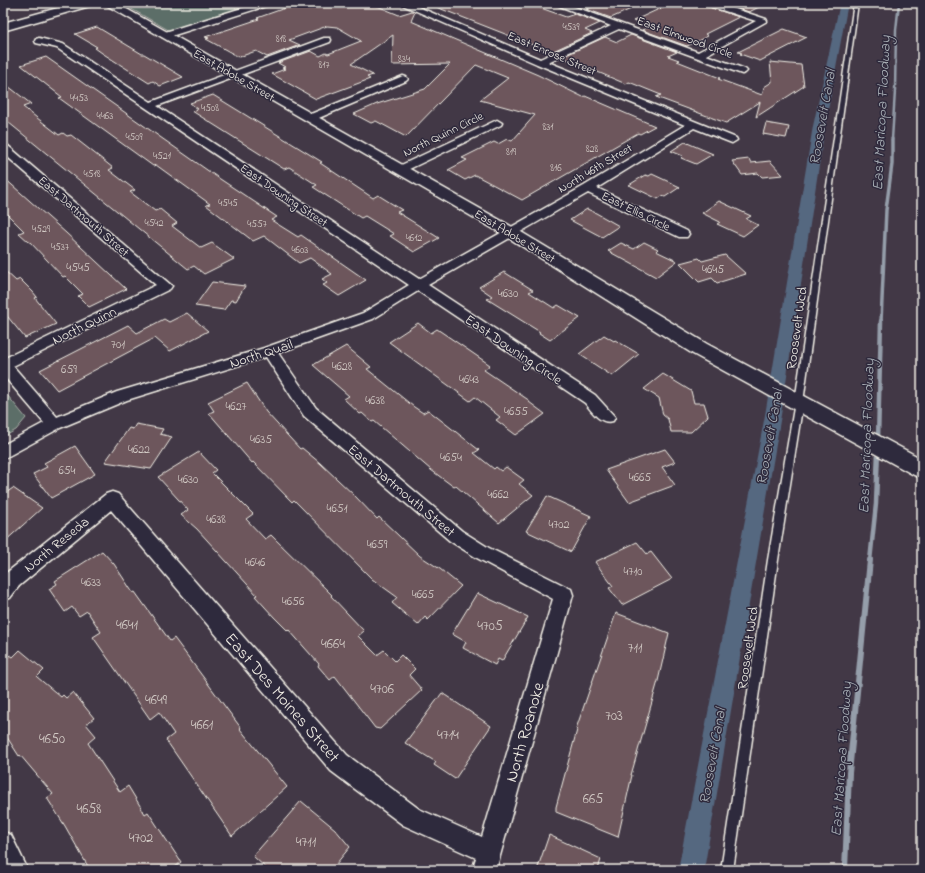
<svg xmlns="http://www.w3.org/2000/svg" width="925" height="873" viewBox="0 0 925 873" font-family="'Indie Flower',sans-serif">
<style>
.green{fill:#5c6e67;stroke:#a8b0a8}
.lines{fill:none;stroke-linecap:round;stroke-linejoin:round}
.stream-far3{stroke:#959eaa;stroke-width:2.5}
.stream-far2{stroke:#959eaa;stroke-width:3.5}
.stream-far1{stroke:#959eaa;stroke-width:4.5}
.stream{stroke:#959eaa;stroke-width:6}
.canal{fill:#556780;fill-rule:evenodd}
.building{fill:#6d575c;stroke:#f4f1e8}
.service-casing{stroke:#f4f1e8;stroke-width:3}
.minor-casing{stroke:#f4f1e8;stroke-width:3}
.tertiary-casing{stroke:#f4f1e8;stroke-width:3}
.secondary-casing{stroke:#f4f1e8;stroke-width:3}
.service{fill:#2f2a3d;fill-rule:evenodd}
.minor{fill:#2f2a3d;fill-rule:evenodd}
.tertiary{fill:#2f2a3d;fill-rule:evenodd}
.secondary{fill:#2f2a3d;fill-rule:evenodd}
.labels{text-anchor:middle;stroke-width:3;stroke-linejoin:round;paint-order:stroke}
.far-number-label{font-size:10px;fill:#d2cac5}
.far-street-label{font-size:12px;fill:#f4f1e8;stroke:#2f2a3d}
.number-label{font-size:12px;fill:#d2cac5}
.street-label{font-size:14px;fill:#f4f1e8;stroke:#2f2a3d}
.near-number-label{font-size:14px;fill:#d2cac5}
.water-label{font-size:15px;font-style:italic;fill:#acb3b9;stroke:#2f2a3d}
.near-street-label{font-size:17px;fill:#f4f1e8;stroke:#2f2a3d}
</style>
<rect width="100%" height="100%" fill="#423846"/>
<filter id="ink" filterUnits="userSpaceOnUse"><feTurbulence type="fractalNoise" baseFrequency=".025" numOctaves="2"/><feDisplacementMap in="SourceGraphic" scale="8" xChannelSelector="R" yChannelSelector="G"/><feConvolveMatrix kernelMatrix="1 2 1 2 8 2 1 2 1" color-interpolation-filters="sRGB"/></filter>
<g filter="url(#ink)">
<path class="green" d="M121,3H262L172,32Z
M3,390L26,418L16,430L3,437Z"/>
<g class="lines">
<path class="stream-far3" d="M892,140L895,91L896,30L899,3"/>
<path class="stream-far2" d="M881,322L886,210L892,164V139"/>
<path class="stream-far1" d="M878,440L881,321
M870,561L876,504L878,450"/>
<path class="stream" d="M845,870L849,773L870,560"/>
<path class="canal" d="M840,3H848L825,126L781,415L704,870H678L765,415L813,126Z"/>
</g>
<path class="building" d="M299,3H370L399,15L412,11L415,12L411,21L538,75L583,97L585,96L655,126L640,134L638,133L522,200L475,175L465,180L448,170L467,160L462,158L494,142L498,144L507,139L512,141L535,115L480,100L508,78L476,65L406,137L376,121L371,123L354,114L377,104L425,89L450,64L392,65L393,35L351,64L373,75L367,77L370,79L316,99L272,74L285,69L282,68L285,67L278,63L311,51L320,56L326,53L328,54L361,41L337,27L327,26L289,40L300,45L267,57L256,51L239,57L206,39L209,38L205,37L259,19L257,18Z
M426,3H527L566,17L575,14L600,23L585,30L592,33L551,52Z
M606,3H613L631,9L611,18L586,9L600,4Z
M672,3H704L706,6L739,17L705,34L708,36L687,46L642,30L649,27L633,21Z
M722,3H767L749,12Z
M97,27L142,54H144L183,77L160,86L153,81L149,83L102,53L95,48L97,47L75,34Z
M784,29L807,37L760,61L740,54L742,53L738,52Z
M631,35L677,52L668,56L679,60L677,61L720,78L718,79L762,95L764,87L772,82L770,62L801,65L804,86L756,117L760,102L726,123L656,97L661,95L629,82L626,84L562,57L605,37L617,42Z
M46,57L217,177L277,217L271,220L298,237L301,235L366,280L339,296L323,285L327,283L322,279L332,274L310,258L299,263L264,236L253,241L206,205L210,204L156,165L153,166L59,98L62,97L21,65Z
M3,82L31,104L23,107L59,135L63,133L67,136L71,135L103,160L113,168L109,170L135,190L130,192L155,211L160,209L177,223L172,226L201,248L212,243L234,259L204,274L194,266L188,269L3,118Z
M213,95L322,162L320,163L373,198L378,195L402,210L397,212L439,238L414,252L390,236L394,234L365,216L361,218L313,187L317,185L289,167L284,169L192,111L198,109L190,103Z
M766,123L789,127L786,138L763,134Z
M685,142L713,154L696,164L681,158L683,156L671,151Z
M749,159L751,163L770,161L783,175L762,177L758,173L742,175L732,161Z
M652,174L680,187L665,197L662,196L658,199L629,185L645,175L649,176Z
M3,177L66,233L126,289L89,307L78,296L83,294L65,276L63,277L30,242H29L19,233L24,231L3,210Z
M719,201L751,216L746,219L758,225L743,236L717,224L720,222L702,213Z
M587,209L596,213L619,226L602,237L570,220Z
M644,242L658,249L656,251L677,261L656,277L608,251L621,243L634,249Z
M725,255L746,274L717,283L712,278L699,282L680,263L699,258L702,261Z
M3,269L16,281L20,279L33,292L37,297L35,298L56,324L25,338L3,311Z
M504,272L533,290L529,292L554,308L558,305L580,318L550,340L539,333L540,332L487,299L492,296L479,287Z
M212,282L245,286L236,301L231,300L224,310L195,306Z
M187,313L208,331L170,351L155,338L57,390L40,370L128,325L137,333L164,319L169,322Z
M418,323L431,333L437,329L471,352L490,365L484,370L530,401L529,402L545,414L516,435L496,420L500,417L475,397L470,401L389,342Z
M604,335L614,341L615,340L639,354L612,376L579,354Z
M346,346L371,367L367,369L414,407L423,413L428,410L479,450L474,453L494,469L496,467L501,471L506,467L524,480L519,484L533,495L499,523L456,486L454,487L431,470L374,421L372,422L362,413L360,414L344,399L349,396L313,365Z
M663,374L691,391L694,403H704L708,416L691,432H671L668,419L663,415L659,398L644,389Z
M247,383L266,412L300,449L302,448L320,463L355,496L377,519L379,517L420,556L440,569L461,586L428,620L425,617L418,625L392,603L397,597L372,579L294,500L292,502L253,462L252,463L209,413L214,411L208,402Z
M136,424L163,429L160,434L172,437L151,469L105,462L129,428L133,429Z
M75,446L95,474L51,498L33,474L47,467L44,463Z
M665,449L675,462L662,467L675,485L629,502L606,470Z
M199,452L216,470L212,473L253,514L246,519L265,539L271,535L332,595L331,596L364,631L358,636L377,655L384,650L395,661L401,655L415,669L409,675L422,690L380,729L375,728L335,676L330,680L318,666L319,664L289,630L288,631L274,617L255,596L257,595L197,529L181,515L188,510L158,477Z
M13,488L42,508L3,543V495Z
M547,496L591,516L571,552L526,531Z
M637,542L647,554L651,552L672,579L622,605L609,588L613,586L595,562Z
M102,551L114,564L133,593L135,592L170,641L174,638L241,728L240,729L287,787L232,836L166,740L174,734L159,712L150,719L93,637L101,632L87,611L79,616L72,607L65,612L49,589L57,584L55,581Z
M477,593L528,617L502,661L498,659L495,665L463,648L466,642L452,634Z
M616,613L669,633L658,681L631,775H632L618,837L556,812V807L577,730L576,729Z
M20,650L44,670L37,677L61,697L63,695L66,698L73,692L94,718L86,724L96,736L88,743L120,792L128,786L145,814L148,812L181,862L172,870H90L65,826L47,798L53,794L20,755L19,756L3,731V662L10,655L13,657Z
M442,693L491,726L455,779L434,765L436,762L405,743Z
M301,801L335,829L350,847L331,870H268L253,856Z
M549,835L601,859L598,870H537Z"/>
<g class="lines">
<g class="service-casing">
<path id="service" d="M854,3H858L803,402L778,560L733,870H721L768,560L795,402Z"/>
</g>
<g class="minor-casing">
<path id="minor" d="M258,3H270L269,5L168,37H162L161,35L162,33Z
M398,3H409L540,59L611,26L552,3H564L698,52L756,21L706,5L705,3H717L766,19L767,21L706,55L745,69L747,71L745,73L742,74L619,29L548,62L736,138L737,140L732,143L694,128L597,188L687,231L689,234L687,237H679L588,193L428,285L595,395L615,417L613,421C600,425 592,411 585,403L418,291L373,319L278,353L316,408L462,531L489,548L571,589L573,595L496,870H472L476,858L403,825L331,771L111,510L19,586L10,598L3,600V577L5,574L106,494L112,492L118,494L347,755L419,809L482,837L553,599L477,558L450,541L304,416L266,357L127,400L60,428L3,459V445L44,423L3,375V359L156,285L3,153V144L7,145L172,286L170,289L13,366L57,417L117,392L264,348L363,313L409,285L57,48L36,43L35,41L36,39L39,38L63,44L151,102L324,38H330L331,40L330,42L157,106L419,279L584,186L685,125L537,64Z
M403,76L406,77L408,79L406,81L314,120L310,121L305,118L306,116Z
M497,120L502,123L501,125L405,171L401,172L395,169L397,167Z
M3,831L11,835L28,870H4Z"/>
</g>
<g class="tertiary-casing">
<path id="tertiary" d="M103,3H116L516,229L707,344L922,459V478L914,475L693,354L504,235Z"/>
</g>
<g class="secondary-casing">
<path id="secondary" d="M76,3H95L93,5L3,31V23Z"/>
</g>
<use href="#service" class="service"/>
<use href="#minor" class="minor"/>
<use href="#tertiary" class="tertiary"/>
<use href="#secondary" class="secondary"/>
</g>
</g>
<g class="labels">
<g class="far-number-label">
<text x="571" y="30">4539</text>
<text x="281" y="42">818</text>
<text x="404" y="62">834</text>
<text x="324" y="68">817</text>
<text x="79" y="101">4453</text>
<text x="210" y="111">4508</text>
<text x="105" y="119">4463</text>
<text x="548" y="130">831</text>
<text x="134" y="140">4509</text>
<text x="592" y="152">828</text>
<text x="511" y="155">819</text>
<text x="162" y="159">4521</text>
<text x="556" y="171">816</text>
<text x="92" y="177">4518</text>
<text x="228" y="206">4545</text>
<text x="154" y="226">4542</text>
<text x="257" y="227">4557</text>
<text x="41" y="232">4529</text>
<text x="414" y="241">4612</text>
<text x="60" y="250">4537</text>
<text x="300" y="253">4603</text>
</g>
<g class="far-street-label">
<text transform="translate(685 37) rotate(20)" y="4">East Elmwood Circle</text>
<text transform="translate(552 53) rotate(23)" y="4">East Enrose Street</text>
<text transform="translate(234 75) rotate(30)" y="4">East Adobe Street</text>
<text transform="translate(443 134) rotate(-26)" y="4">North Quinn Circle</text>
<text transform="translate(595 168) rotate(-31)" y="4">North 46th Street</text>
<text transform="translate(284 195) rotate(34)" y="4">East Downing Street</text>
<text transform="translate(636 211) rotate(26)" y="4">East Ellis Circle</text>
<text transform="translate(84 216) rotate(41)" y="4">East Dartmouth Street</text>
<text transform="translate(515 236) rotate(31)" y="4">East Adobe Street</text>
</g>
<g class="number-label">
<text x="78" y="271">4545</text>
<text x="713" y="273">4645</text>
<text x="508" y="297">4630</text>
<text x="118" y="348">701</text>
<text x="342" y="370">4628</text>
<text x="69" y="373">659</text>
<text x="469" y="383">4643</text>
<text x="375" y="404">4638</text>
<text x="236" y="410">4627</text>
<text x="516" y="415">4655</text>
<text x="261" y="443">4635</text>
<text x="139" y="453">4622</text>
<text x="451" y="461">4654</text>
<text x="67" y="474">654</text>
<text x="640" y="481">4665</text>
<text x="188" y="483">4630</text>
<text x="498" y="498">4662</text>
<text x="337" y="512">4651</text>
<text x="216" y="523">4638</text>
<text x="559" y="528">4702</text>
<text x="377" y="548">4659</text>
<text x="255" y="566">4646</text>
<text x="633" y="575">4710</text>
<text x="91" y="586">4633</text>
<text x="423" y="598">4665</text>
<text x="293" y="605">4656</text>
</g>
<g class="street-label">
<text transform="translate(84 325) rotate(-26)" y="5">North Quinn</text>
<text transform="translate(796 328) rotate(-82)" y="5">Roosevelt Wcd</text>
<text transform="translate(514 349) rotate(34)" y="5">East Downing Circle</text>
<text transform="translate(261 353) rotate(-18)" y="5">North Quail</text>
<text transform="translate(402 490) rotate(40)" y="5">East Dartmouth Street</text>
<text transform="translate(56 544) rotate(-39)" y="5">North Reseda</text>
<text transform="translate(747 648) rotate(-82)" y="5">Roosevelt Wcd</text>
</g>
<g class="near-number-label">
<text x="127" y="629">4641</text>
<text x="490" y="630">4705</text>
<text x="333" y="648">4664</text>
<text x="635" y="652">711</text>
<text x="382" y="693">4706</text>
<text x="156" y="704">4649</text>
<text x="614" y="720">703</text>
<text x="202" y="729">4661</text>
<text x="448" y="739">4714</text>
<text x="52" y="743">4650</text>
<text x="593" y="803">665</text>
<text x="89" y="813">4658</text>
<text x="141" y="842">4702</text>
<text x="306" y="846">4711</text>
</g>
<g class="water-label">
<text transform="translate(881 113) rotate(-87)" y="5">East Maricopa Floodway</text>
<text transform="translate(822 117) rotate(-80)" y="5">Roosevelt Canal</text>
<text transform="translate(866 436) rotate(-88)" y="5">East Maricopa Floodway</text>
<text transform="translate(769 437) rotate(-80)" y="5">Roosevelt Canal</text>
<text transform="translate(712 756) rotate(-80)" y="5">Roosevelt Canal</text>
<text transform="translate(841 759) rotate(-86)" y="5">East Maricopa Floodway</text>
</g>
<g class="near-street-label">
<text transform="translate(283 697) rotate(49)" y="6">East Des Moines Street</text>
<text transform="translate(524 732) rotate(-74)" y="6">North Roanoke</text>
</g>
</g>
<rect width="925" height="873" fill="none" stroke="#2f2a3d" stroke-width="16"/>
<rect x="8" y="8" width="909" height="857" fill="none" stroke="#f4f1e8" stroke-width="1.5" filter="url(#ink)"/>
</svg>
